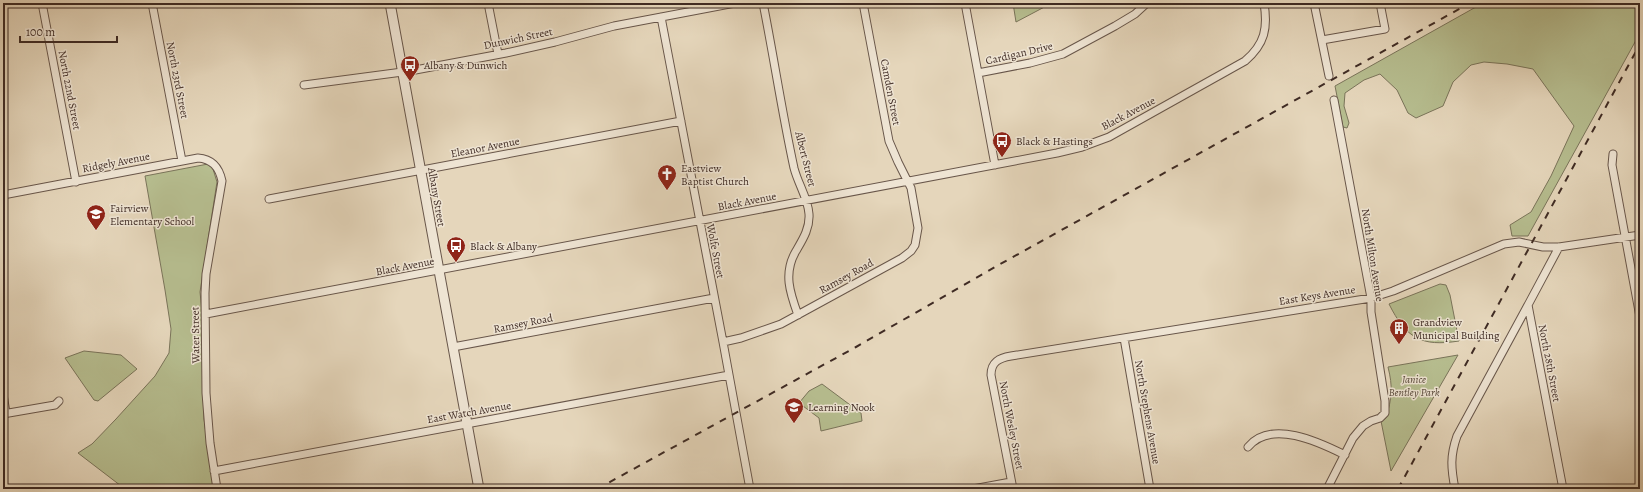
<svg xmlns="http://www.w3.org/2000/svg" width="1643" height="492" viewBox="0 0 1643 492" font-family="Alegreya,serif">
<style>
.green{fill:#b6bd8f;stroke:#7a745a}
.lines{fill:none;stroke-linecap:round;stroke-linejoin:round}
.minor-casing{stroke:#68564a;stroke-width:9}
.tertiary-casing{stroke:#68564a;stroke-width:11}
.minor{stroke:#eee4d3;stroke-width:7}
.tertiary{stroke:#eee4d3;stroke-width:9}
.rail{stroke:#3f2b24;stroke-width:2;stroke-dasharray:7 7;stroke-linecap:butt}
.labels{text-anchor:middle;stroke-width:3;stroke-linejoin:round;paint-order:stroke}
.street-label{font-size:11px;fill:#3f2b24;stroke:#eee4d3}
.poi-label{font-size:11px;fill:#3f2b24;stroke:#eee4d3;text-anchor:start}
.park-label{font-size:11px;font-style:italic;fill:#574839;stroke:#eee4d3}
</style>
<rect width="100%" height="100%" fill="#e5d6bb"/>
<filter id="stains"><feTurbulence type="fractalNoise" baseFrequency=".005" numOctaves="4"/><feColorMatrix values="0 0 0 0 .2 0 0 0 0 .09 0 0 0 0 .02 0 0 0 .5 -.17"/></filter>
<radialGradient id="worn" r=".72"><stop offset=".6" stop-color="#630" stop-opacity="0"/><stop offset="1" stop-color="#630" stop-opacity=".3"/></radialGradient>
<path class="green" d="M1013,3H1052L1016,22Z
M1483,3H1640V33L1528,236H1512L1510,225L1531,212L1551,176L1574,126L1533,69L1507,64L1484,62L1471,65L1453,82L1443,106L1416,118L1408,113L1397,90L1380,74L1364,80L1345,93L1344,106L1349,123L1347,128L1343,127L1335,86Z
M208,164L213,169L217,182L200,292L202,312L204,419L214,489H125L78,453L92,444L116,419L155,376L169,353L171,329L165,290L145,176Z
M1440,284L1446,285L1450,295L1459,341C1421,347 1406,338 1389,304Z
M84,351L121,355L137,369L98,401L94,400L65,358Z
M1458,355L1391,471L1381,421L1386,418C1392,398 1393,387 1388,367Z
M822,384L861,413L862,421L821,431L819,418L799,403L809,391Z"/>
<g class="lines">
<g class="minor-casing">
<path id="minor" d="M42,3L76,182
M152,3L182,161
M488,3L498,54
M763,3C774,58 782,113 794,168C798,184 808,198 809,214C810,228 803,239 796,251C783,273 790,293 798,315
M965,3L995,165
M1314,3L1329,76
M661,17L723,342L750,489
M1322,40L1385,29L1380,3
M978,73L1030,63L1063,54L1115,26L1135,14L1147,3
M304,85L410,71L506,53L555,42L614,26L735,3
M1613,154L1612,165L1640,317
M3,195L198,158C212,159 219,167 222,181L206,274L205,293L206,393L210,443L217,489
M269,199L681,121
M1559,247L1528,305L1563,489
M206,314L1057,153L1082,147L1109,137L1245,61C1265,44 1268,28 1264,3
M1124,338L1150,489
M723,342L741,338L781,324L902,258L911,251L915,245L918,228L911,188L898,162L889,141L863,3
M453,347L714,298
M3,394L6,413
M3,414L55,405L59,401
M1248,447C1271,419 1319,442 1345,455
M214,471L729,375
M973,489L1011,482
M1013,489L991,375C991,362 999,358 1011,356L1371,298L1393,291L1504,244L1519,242L1543,247H1559L1640,235
M1327,489L1353,438L1363,426L1371,421L1380,418L1385,413V401L1371,312V298L1334,100
M1455,489C1451,468 1450,456 1457,436L1528,305"/>
</g>
<g class="tertiary-casing">
<path id="tertiary" d="M390,3L479,489"/>
</g>
<use href="#minor" class="minor"/>
<use href="#tertiary" class="tertiary"/>
<path class="rail" d="M597,489L856,347L995,267L1470,3
M1398,489L1640,44"/>
</g>
<defs>
<g id="bus-pin" transform="scale(1)"><path d="M0 17L-7.5 6A9.5 9.5 0 1 1 7.5 6Z" fill="#8f2418" stroke="#eee4d3"/><path d="M-5-6H5V4H4V6H2V4H-2V6H-4V4H-5ZM-3.5-4V0h7V-4ZM-3.5 1.2v1.5H-2V1.2ZM2 1.2v1.5H3.5V1.2Z" fill="#fff"/></g>
<g id="church-pin" transform="scale(1)"><path d="M0 17L-7.5 6A9.5 9.5 0 1 1 7.5 6Z" fill="#8f2418" stroke="#eee4d3"/><path d="M-1.2-6h2.4v3.5h3.3v2.4h-3.3V6h-2.4V-.1h-3.3v-2.4h3.3Z" fill="#fff"/></g>
<g id="school-pin" transform="scale(1)"><path d="M0 17L-7.5 6A9.5 9.5 0 1 1 7.5 6Z" fill="#8f2418" stroke="#eee4d3"/><path d="M0-5L7-2L0 1L-7-2ZM-4 1L0 2.5L4 1V4Q0 6-4 4Z" fill="#fff"/></g>
<g id="building-pin" transform="scale(1)"><path d="M0 17L-7.5 6A9.5 9.5 0 1 1 7.5 6Z" fill="#8f2418" stroke="#eee4d3"/><path d="M-4-6H4V6H1V3H-1V6H-4ZM-2.5-4.3h1.7v1.8h-1.7ZM.8-4.3h1.7v1.8H.8ZM-2.5-1h1.7V.8h-1.7ZM.8-1h1.7V.8H.8Z" fill="#fff"/></g>
</defs>
<g fill-rule="evenodd">
<use href="#bus-pin" x="410" y="65"/>
<use href="#bus-pin" x="1002" y="141"/>
<use href="#church-pin" x="667" y="174"/>
<use href="#school-pin" x="96" y="214"/>
<use href="#bus-pin" x="456" y="246"/>
<use href="#building-pin" x="1399" y="328"/>
<use href="#school-pin" x="794" y="407"/>
</g>
<g class="labels">
<g class="street-label">
<text transform="translate(518 38) rotate(-12)" y="4">Dunwich Street</text>
<text transform="translate(1019 53) rotate(-13)" y="4">Cardigan Drive</text>
<text transform="translate(178 80) rotate(79)" y="4">North 23rd Street</text>
<text transform="translate(70 90) rotate(79)" y="4">North 22nd Street</text>
<text transform="translate(891 92) rotate(79)" y="4">Camden Street</text>
<text transform="translate(1128 113) rotate(-28)" y="4">Black Avenue</text>
<text transform="translate(485 147) rotate(-11)" y="4">Eleanor Avenue</text>
<text transform="translate(806 159) rotate(76)" y="4">Albert Street</text>
<text transform="translate(116 162) rotate(-11)" y="4">Ridgely Avenue</text>
<text transform="translate(437 197) rotate(80)" y="4">Albany Street</text>
<text transform="translate(747 201) rotate(-11)" y="4">Black Avenue</text>
<text transform="translate(716 251) rotate(79)" y="4">Wolfe Street</text>
<text transform="translate(1373 255) rotate(81)" y="4">North Milton Avenue</text>
<text transform="translate(405 266) rotate(-11)" y="4">Black Avenue</text>
<text transform="translate(846 276) rotate(-29)" y="4">Ramsey Road</text>
<text transform="translate(1317 295) rotate(-9)" y="4">East Keys Avenue</text>
<text transform="translate(523 323) rotate(-11)" y="4">Ramsey Road</text>
<text transform="translate(195 335) rotate(-91)" y="4">Water Street</text>
<text transform="translate(1550 363) rotate(79)" y="4">North 28th Street</text>
<text transform="translate(469 412) rotate(-10)" y="4">East Watch Avenue</text>
<text transform="translate(1148 412) rotate(80)" y="4">North Stephens Avenue</text>
<text transform="translate(1012 425) rotate(79)" y="4">North Wesley Street</text>
</g>
<g class="poi-label">
<text x="424" y="69">Albany &amp; Dunwich</text>
<text x="1016" y="145">Black &amp; Hastings</text>
<text x="681" y="172">Eastview<tspan x="681" dy="13">Baptist Church</tspan></text>
<text x="110" y="212">Fairview<tspan x="110" dy="13">Elementary School</tspan></text>
<text x="470" y="250">Black &amp; Albany</text>
<text x="1413" y="326">Grandview<tspan x="1413" dy="13">Municipal Building</tspan></text>
<text x="808" y="411">Learning Nook</text>
</g>
<g class="park-label">
<text x="1414" y="383">Janice<tspan x="1414" dy="13">Bentley Park</tspan></text>
</g>
</g>
<rect width="1643" height="492" fill="none" stroke="#e5d6bb" stroke-width="16"/>
<rect x="4" y="4" width="1635" height="484" fill="none" stroke="#3f2b24" stroke-width="2"/>
<rect x="8" y="8" width="1627" height="476" fill="none" stroke="#3f2b24"/>
<path d="M20 36v6h97v-6" fill="none" stroke="#3f2b24" stroke-width="2"/>
<text x="26" y="36" font-size="12" fill="#3f2b24" stroke="#eee4d3" stroke-width="3" paint-order="stroke">100 m</text>
<rect width="100%" height="100%" filter="url(#stains)"/>
<rect width="100%" height="100%" fill="url(#worn)"/>
</svg>
